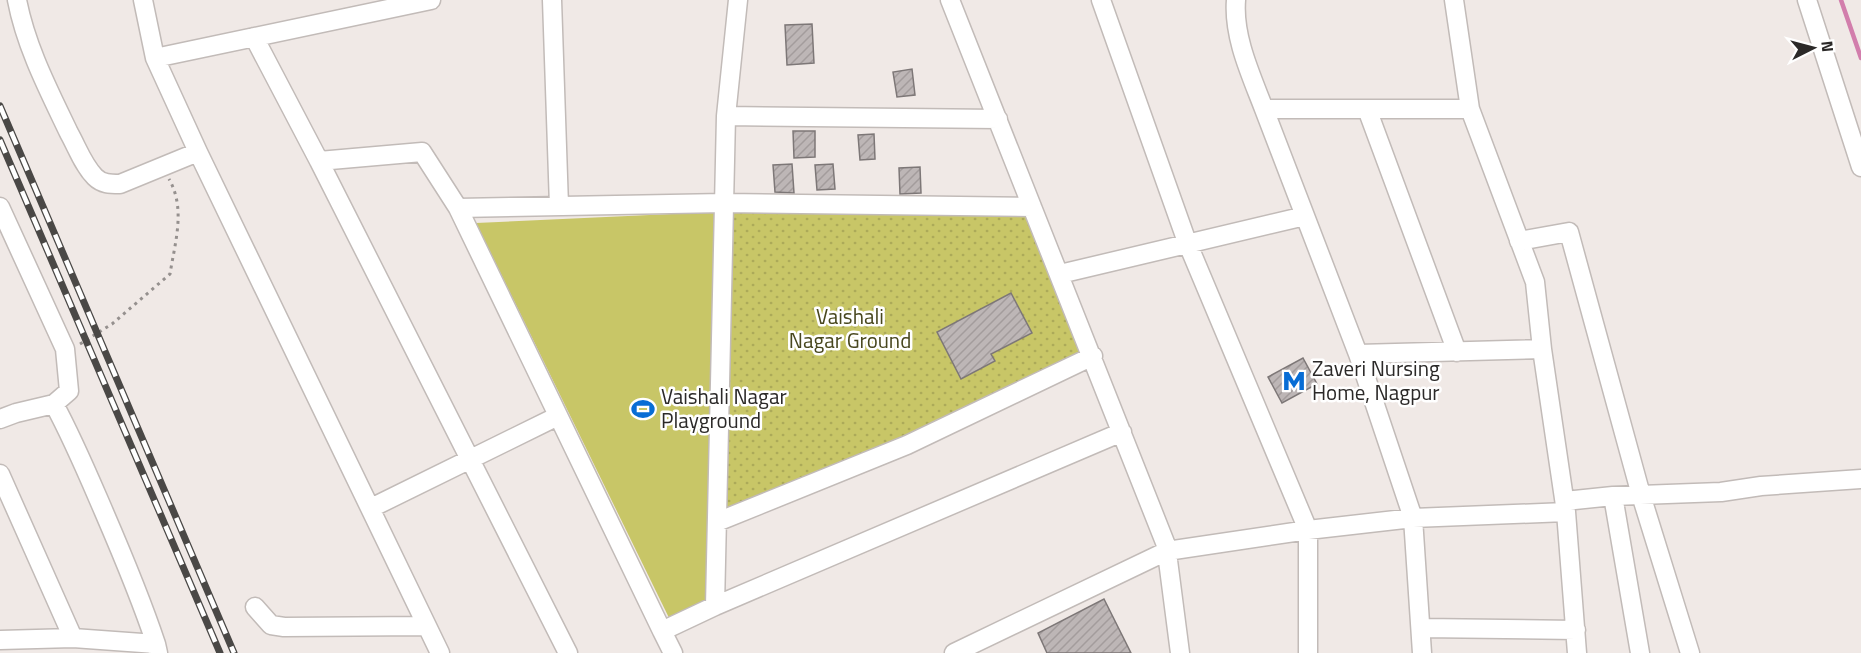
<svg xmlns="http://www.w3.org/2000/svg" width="1861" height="653" viewBox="0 0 1861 653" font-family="'Titillium Web',sans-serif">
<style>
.grass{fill:url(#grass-dots)}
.pitch{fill:#c8c667}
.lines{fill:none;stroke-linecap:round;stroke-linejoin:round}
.stream{stroke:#d27eac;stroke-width:4.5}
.building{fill:url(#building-hatch);stroke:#7d7777;stroke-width:1.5}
.minor-casing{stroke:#c2bbb8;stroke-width:21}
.path{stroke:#95908e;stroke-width:3;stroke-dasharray:3 4.5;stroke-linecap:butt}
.minor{stroke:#fff;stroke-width:18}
.rail-casing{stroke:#4a4846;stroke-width:7}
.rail{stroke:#fff;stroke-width:4.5;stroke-dasharray:14;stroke-linecap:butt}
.labels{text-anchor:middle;stroke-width:5;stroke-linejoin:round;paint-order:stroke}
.park-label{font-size:21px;fill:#48471e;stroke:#fff}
.poi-label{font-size:21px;fill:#2b2928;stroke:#fff;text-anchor:start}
</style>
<defs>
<pattern id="grass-dots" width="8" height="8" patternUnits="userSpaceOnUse" patternTransform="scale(1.5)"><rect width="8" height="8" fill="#c8c667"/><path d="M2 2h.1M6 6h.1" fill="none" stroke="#acaa59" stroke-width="1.8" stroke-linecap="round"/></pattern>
<pattern id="building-hatch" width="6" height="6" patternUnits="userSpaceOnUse" patternTransform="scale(1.5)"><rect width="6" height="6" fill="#bdb6b6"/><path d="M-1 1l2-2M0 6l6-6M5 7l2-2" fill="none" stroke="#a39c9c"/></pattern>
</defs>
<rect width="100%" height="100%" fill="#f0e9e6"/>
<path class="grass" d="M734,209H1032L1090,355L726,513Z"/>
<path class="pitch" d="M715,212L724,594L673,626L476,223Z"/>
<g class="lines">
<path class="stream" d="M1841,0L1861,58"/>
</g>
<path class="building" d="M812,24L814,63L787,65L785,25Z
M912,69L915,95L897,97L893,72Z
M793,131H815V157L794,158Z
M874,134L875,159L860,160L858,135Z
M792,164L794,193L775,192L773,165Z
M833,164L835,189L817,190L815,165Z
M920,167L921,193L900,194L899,168Z
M1011,293L1032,333L991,354L995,361L961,379L937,332Z
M1303,358L1317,384L1282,403L1268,377Z
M1104,599L1131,653H1047L1038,633Z"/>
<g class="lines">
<g class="minor-casing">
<path id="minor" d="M17,0C26,47 49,91 69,133C77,147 83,165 95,177C102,184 110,184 120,184L198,152
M143,0L155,58
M431,0L155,58L198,152L440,653
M552,0L559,206
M950,0L1166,545L1180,653
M1101,0L1187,242L1308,530V653
M1236,0C1233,37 1251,75 1264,109
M1807,0L1861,167
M254,37L319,161
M1367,109L1457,352
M1470,109L1535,282L1542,349
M726,116L998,119
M0,207L65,349L69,391L54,404
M458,208L422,152L319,161L568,653
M1519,241L1569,232L1641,495L1690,653
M1060,274L1305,216
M1358,354L1264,109H1470L1454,0
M0,419L16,413L54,404C73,439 88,475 104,512C123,556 141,599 156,644
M0,474L73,638L156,644L158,653
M1613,496L1640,653
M1565,501L1613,496L1721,492L1761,486L1861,479
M371,508L558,416
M717,522L907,445L1093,356
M715,606L1122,432
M255,607L271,625L284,627L427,626
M1422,628L1576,630
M662,631L458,208L724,203L1032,207
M0,640L73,638
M673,653L662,631L715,606L726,116L738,0
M954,653L1167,551L1308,530L1413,518L1566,512L1577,653
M1422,653L1413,518L1358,354L1542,349L1566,512"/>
</g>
<path class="path" d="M80,344L112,324L170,274C175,242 186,209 169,179"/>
<use href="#minor" class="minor"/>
<g class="rail-casing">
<path id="rail" d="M0,106L234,653
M0,140L220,653"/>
</g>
<use href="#rail" class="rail"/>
</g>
<defs>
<g id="metro-bare" transform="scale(1.8)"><path d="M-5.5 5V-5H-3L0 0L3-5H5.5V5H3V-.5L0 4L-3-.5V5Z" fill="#086dd5" stroke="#fff" stroke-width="2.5" paint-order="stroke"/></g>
<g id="stadium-bare" transform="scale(1.8)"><path d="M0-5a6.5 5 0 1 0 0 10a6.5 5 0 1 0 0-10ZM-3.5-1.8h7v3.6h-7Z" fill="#086dd5" stroke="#fff" stroke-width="2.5" paint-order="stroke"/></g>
</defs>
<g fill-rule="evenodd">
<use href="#metro-bare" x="1294" y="381"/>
<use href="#stadium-bare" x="643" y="409"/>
</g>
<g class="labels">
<g class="park-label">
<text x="850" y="324">Vaishali<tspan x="850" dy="24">Nagar Ground</tspan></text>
</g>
<g class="poi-label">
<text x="1312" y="376">Zaveri Nursing<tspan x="1312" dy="24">Home, Nagpur</tspan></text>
<text x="661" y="404">Vaishali Nagar<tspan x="661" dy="24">Playground</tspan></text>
</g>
</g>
<g transform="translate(1813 48) rotate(84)" stroke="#ffffff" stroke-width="4.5" paint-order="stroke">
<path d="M0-4.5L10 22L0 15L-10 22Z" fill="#2b2928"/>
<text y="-9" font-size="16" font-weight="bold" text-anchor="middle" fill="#2b2928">N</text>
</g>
</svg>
